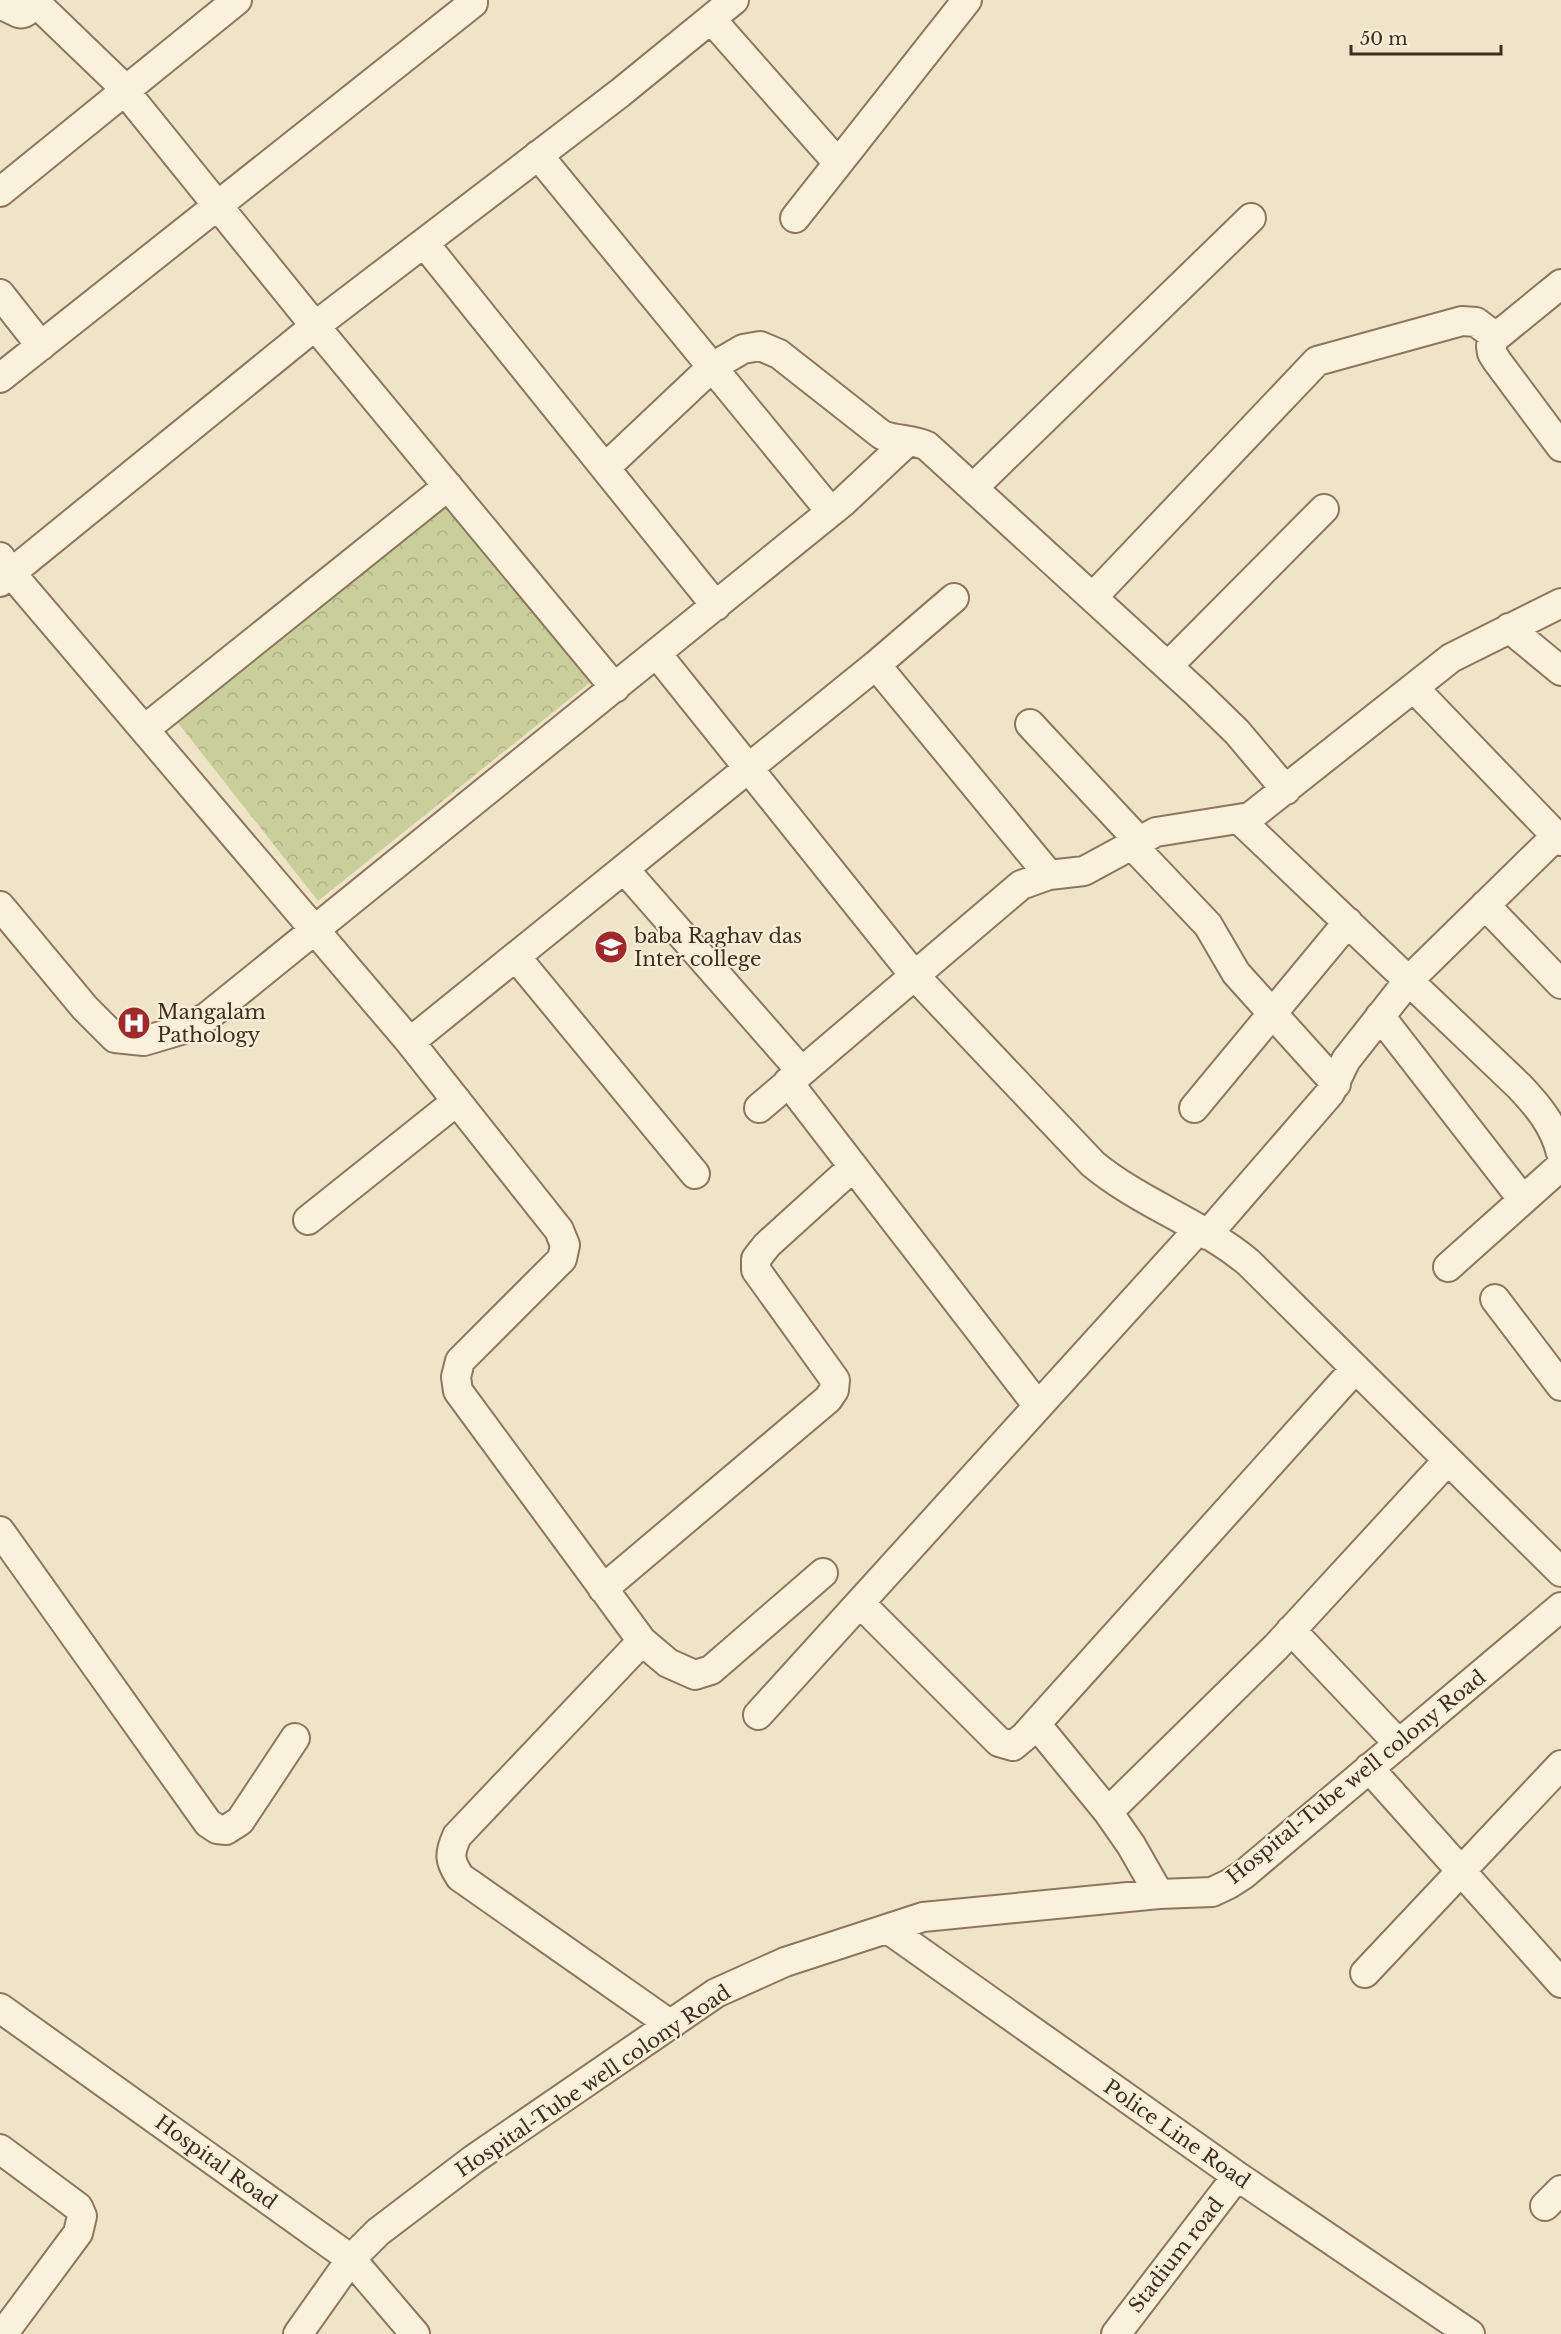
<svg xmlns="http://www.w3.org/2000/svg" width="1561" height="2334" viewBox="0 0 1561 2334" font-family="'Libre Baskerville',serif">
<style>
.park{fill:url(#park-crowns)}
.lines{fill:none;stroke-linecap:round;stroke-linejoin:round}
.minor-casing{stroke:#8d765c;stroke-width:32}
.minor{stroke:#faf1dc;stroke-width:28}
.labels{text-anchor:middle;stroke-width:4.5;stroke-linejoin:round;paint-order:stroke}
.poi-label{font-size:20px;fill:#3d2e20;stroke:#f7eed8;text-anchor:start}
.street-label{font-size:20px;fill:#3d2e20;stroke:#f7eed8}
</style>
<defs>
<pattern id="park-crowns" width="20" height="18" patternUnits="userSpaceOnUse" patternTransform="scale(1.5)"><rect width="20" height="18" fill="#c9cf9b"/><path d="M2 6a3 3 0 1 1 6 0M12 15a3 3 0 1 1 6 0" fill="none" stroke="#aeb285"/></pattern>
</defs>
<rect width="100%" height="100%" fill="#f0e4c8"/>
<path class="park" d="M439,497L592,681L318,901L171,714Z"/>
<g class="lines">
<g class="minor-casing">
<path id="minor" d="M36,3L116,80L315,326L615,688
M0,5C24,12 17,22 39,0
M711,19L838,163
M538,155L831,512
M0,192L237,0
M795,218L967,0
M424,243L716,606
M1561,284L1496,337L1491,346L1492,353L1497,361L1561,447
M0,294L41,346
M0,378L473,3V0
M605,468L712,367L743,349L760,346L779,354L882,435C897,441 912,439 927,446L1197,693L1237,732L1286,790
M973,488L1251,218
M0,557L11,573L410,1042L559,1230L565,1245L562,1259L460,1361L456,1377L458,1391L642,1641L668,1663L695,1675L711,1670L823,1573
M0,582L315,326L620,93L734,0
M1093,597L1317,361L1462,321L1476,322L1496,337
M1509,628L1561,671
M657,654L914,975L1093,1164C1140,1203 1201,1223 1248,1262L1561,1572
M876,665L1049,875
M1168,666L1324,509
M1414,688L1561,841
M1030,724L1139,841
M145,729L448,486
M1239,819L1519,1086C1538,1106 1554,1125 1561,1153
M1132,845L1208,925L1236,973L1336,1084
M624,869L801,1071
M1485,905L1561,984
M0,906L85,1008L115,1038L144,1041L181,1030L207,1017L843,502L908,441
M516,957L695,1174
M1380,1016L1523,1200
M410,1042L876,665L954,598
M788,1082L1038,1406
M759,1108L1021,885L1049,875L1084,871L1156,832L1250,817L1451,658L1561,603
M1194,1108L1348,922
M308,1220L457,1101
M1207,1235L1330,1093L1346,1060L1409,980L1556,836
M1448,1267L1561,1166
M1495,1299L1561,1386
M0,1531L208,1823L217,1829L226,1830L240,1821L295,1738
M603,1589L828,1399L834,1390L835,1380L756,1270V1259L767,1245L853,1167
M860,1603L999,1742L1013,1746L1025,1736L1355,1369
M1291,1630L1399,1744
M642,1641L457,1836C449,1854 449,1860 460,1877L671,2025
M758,1715L1198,1230
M1036,1724L1108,1812L1131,1845L1159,1894
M1369,1768L1561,1983
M1108,1812L1276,1647L1448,1460
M888,1929L1237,2176L1470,2334
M1365,1973L1561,1765
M0,2008L351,2259L415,2334
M0,2149L78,2207L82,2216L78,2233L3,2334
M1545,2206L1561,2190
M298,2334L351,2259L378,2232L474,2159L716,1993L785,1962L923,1917L1159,1894L1212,1892L1229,1884L1243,1875L1561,1607
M1116,2334L1237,2176"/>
</g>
<use href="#minor" class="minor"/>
</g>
<defs>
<g id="university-disc" transform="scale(1.725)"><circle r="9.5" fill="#9e2a2b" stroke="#f7eed8"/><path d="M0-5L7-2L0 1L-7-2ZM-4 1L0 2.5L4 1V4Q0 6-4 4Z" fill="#fff"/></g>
<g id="hospital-disc" transform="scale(1.725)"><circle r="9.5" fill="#9e2a2b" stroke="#f7eed8"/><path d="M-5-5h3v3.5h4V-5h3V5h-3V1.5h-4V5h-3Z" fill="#fff"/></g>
</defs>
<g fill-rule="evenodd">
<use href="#university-disc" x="611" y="947"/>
<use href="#hospital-disc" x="134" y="1023"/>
</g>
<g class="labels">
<g class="poi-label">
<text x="634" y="943">baba Raghav das<tspan x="634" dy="23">Inter college</tspan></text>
<text x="157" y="1019">Mangalam<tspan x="157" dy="23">Pathology</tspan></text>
</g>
<g class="street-label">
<text transform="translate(1356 1777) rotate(-39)" y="7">Hospital-Tube well colony Road</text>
<text transform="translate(593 2081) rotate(-34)" y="7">Hospital-Tube well colony Road</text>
<text transform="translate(1177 2134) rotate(35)" y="7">Police Line Road</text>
<text transform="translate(216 2162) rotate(36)" y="7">Hospital Road</text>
<text transform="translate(1176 2255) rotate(-52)" y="7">Stadium road</text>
</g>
</g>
<path d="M1351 45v9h150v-9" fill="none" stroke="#3d2e20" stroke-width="3"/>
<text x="1360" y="45" font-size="18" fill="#3d2e20" stroke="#f7eed8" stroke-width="4.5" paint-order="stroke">50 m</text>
</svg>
